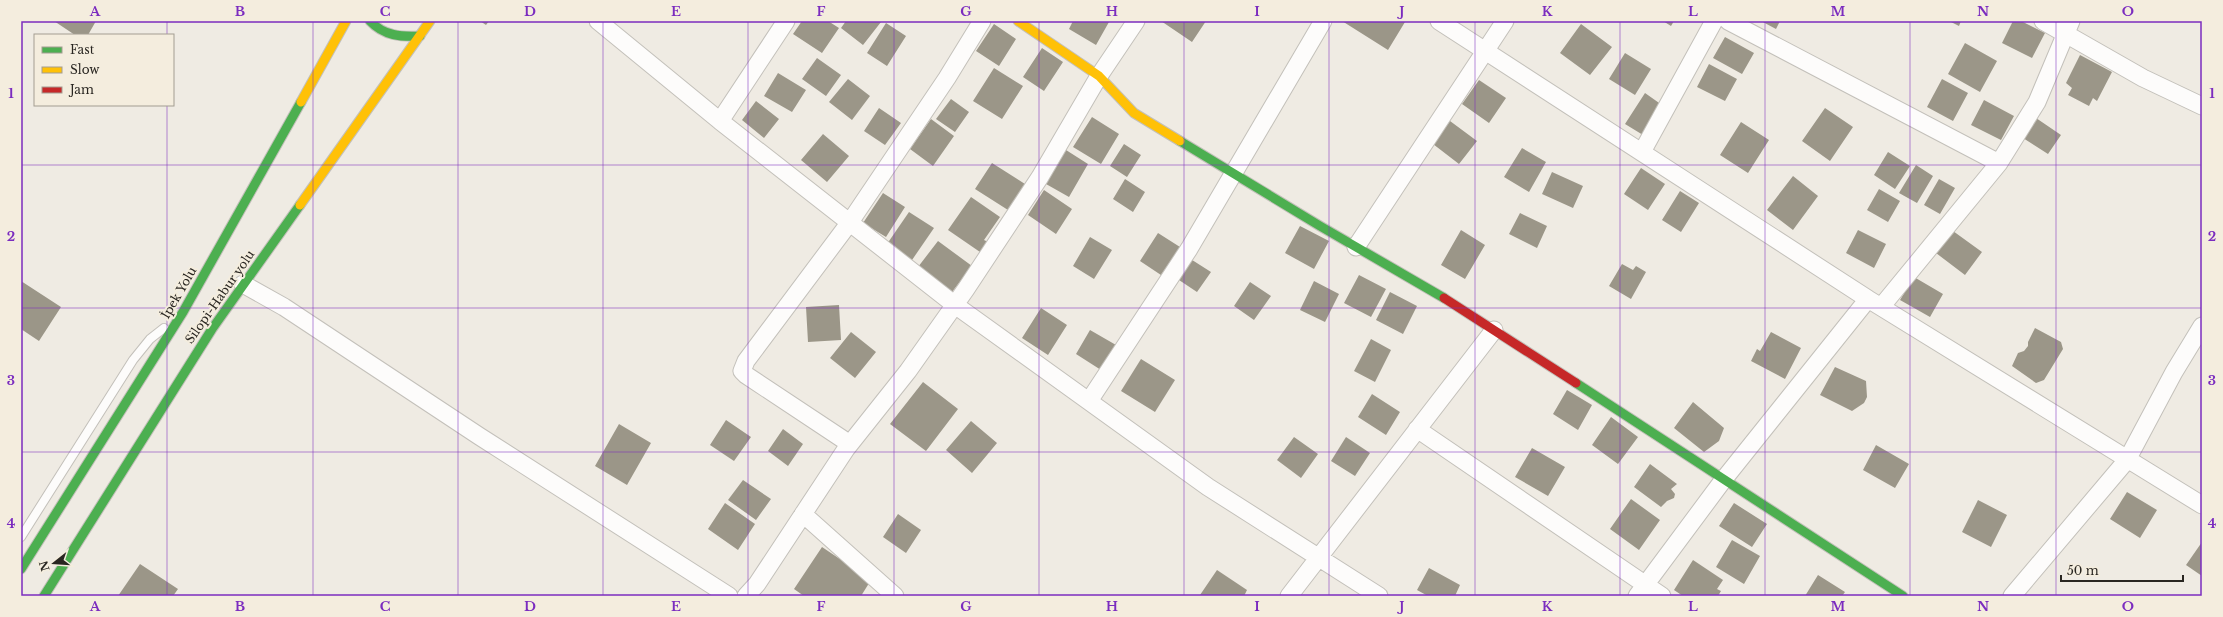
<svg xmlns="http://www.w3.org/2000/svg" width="2223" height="617" viewBox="0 0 2223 617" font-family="'Libre Baskerville',serif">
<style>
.building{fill:#9b9688}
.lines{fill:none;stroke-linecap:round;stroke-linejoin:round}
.lane-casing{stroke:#c3c0ba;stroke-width:10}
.street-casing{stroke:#c3c0ba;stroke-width:19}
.fast-casing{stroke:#c3c0ba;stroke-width:11}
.slow-casing{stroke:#c3c0ba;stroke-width:11}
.jam-casing{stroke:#c3c0ba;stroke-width:11}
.lane{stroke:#fdfcfb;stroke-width:8}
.street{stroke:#fdfcfb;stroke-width:17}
.fast{stroke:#4caf50;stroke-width:9}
.slow{stroke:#ffc107;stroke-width:9}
.jam{stroke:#c62828;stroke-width:9}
.grid{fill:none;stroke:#7b2cbf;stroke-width:1;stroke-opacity:0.55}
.labels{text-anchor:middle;stroke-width:4;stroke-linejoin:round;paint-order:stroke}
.street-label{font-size:12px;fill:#292621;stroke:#f4edde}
.neatline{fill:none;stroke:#7b2cbf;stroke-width:1.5}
.grid-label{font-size:13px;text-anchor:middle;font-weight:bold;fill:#7b2cbf}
</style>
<rect width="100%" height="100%" fill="#efebe3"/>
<path class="building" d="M54,21H96L88,35H75Z
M480,21H489L486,25Z
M802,21H828L839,28L822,53L793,34Z
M846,21H880L881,22L863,45L841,28Z
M1073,21H1106L1109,22L1096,45L1069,29Z
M1161,21H1206L1192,42Z
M1342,21H1404L1405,22L1388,50Z
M1663,21H1674L1671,26Z
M1761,21H1780L1776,29Z
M1949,21H1961L1959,26Z
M2013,21H2021L2045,33L2032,58L2002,43Z
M886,23L906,36L887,66L867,53Z
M994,24L1016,39L999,66L976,51Z
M1581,24L1612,47L1590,75L1560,53Z
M1725,37L1754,53L1742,74L1713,58Z
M1965,43L1997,61L1980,92L1948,74Z
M1042,48L1063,62L1044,91L1023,77Z
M1625,53L1651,69L1635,95L1609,79Z
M2080,55L2112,72L2097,101L2093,98L2089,106L2068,95L2072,88L2066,83Z
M817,58L841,75L826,96L802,79Z
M1709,64L1737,79L1725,101L1697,87Z
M994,68L1023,86L1002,119L973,101Z
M778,73L806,90L792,112L764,96Z
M848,79L870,96L852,120L829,102Z
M1942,79L1968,93L1953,121L1927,107Z
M1479,80L1506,98L1489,123L1462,104Z
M1645,93L1662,105L1643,135L1625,124Z
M951,99L969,112L955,132L936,119Z
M1984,100L2014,116L2001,140L1971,125Z
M756,101L779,119L764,138L742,120Z
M879,108L901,123L885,145L864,131Z
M1825,108L1853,127L1830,161L1802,141Z
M1092,117L1119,134L1101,164L1073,147Z
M2036,118L2061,135L2048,154L2023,138Z
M931,119L954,136L933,166L910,149Z
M1450,121L1477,141L1459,164L1433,144Z
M1741,122L1769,140L1748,173L1720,155Z
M823,134L849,156L827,182L801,160Z
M1124,144L1141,155L1127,177L1110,166Z
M1522,148L1546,162L1529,192L1504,177Z
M1066,150L1088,164L1069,197L1046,184Z
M1888,152L1910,166L1895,189L1874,175Z
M992,163L1025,184L1008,210L975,189Z
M1916,165L1933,176L1917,203L1899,193Z
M1641,168L1665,184L1648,210L1624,194Z
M1552,172L1583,186L1573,208L1542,194Z
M1793,176L1818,196L1793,230L1767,210Z
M1125,179L1145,192L1133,212L1113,199Z
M1939,179L1955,188L1940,214L1924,205Z
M1879,189L1900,201L1888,222L1867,210Z
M1044,190L1072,209L1056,234L1028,215Z
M1680,191L1699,203L1681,232L1662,220Z
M883,193L905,207L886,237L863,223Z
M971,197L1000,217L984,240L988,242L980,252L948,230Z
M909,212L934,228L912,260L887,244Z
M1520,213L1547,226L1537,248L1509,234Z
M1300,226L1329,241L1314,269L1285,253Z
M1461,230L1485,245L1465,279L1441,265Z
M1858,230L1886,244L1874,268L1846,253Z
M1953,231L1982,252L1965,275L1936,253Z
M1158,233L1180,247L1161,275L1140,261Z
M1090,237L1112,250L1094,279L1073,266Z
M938,241L972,266L952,292L918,267Z
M1189,258L1211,272L1197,292L1176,278Z
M1622,264L1633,270L1636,266L1646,272L1631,299L1609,286Z
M1359,275L1386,289L1371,317L1344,303Z
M1914,277L1943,294L1930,317L1900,300Z
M21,281L61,307L39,341L21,329Z
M1314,281L1339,294L1325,322L1300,310Z
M1250,282L1271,296L1254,320L1234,306Z
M1390,292L1417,306L1403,334L1376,320Z
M839,305L841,340L808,342L806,307Z
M1041,308L1067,325L1048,355L1022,338Z
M2035,328L2061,342L2063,349L2044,380L2036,383L2012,366L2018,353L2024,351L2028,346V342Z
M1090,330L1116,345L1101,370L1076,354Z
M851,332L876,352L855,378L830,358Z
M1771,332L1801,348L1785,379L1751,361L1757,349L1760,351Z
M1371,339L1391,350L1375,382L1354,371Z
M1141,359L1175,380L1155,412L1121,391Z
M1835,367L1866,381L1867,397L1864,403L1852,411L1820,395Z
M923,382L958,409L926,451L890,424Z
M1567,390L1592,405L1578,430L1553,414Z
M1372,394L1400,412L1386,435L1358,417Z
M1693,402L1724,428L1719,441L1704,452L1674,428Z
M1611,417L1638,437L1618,464L1592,445Z
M726,420L751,437L734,461L710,445Z
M971,421L997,443L972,473L946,450Z
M619,424L651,443L627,485L595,466Z
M783,429L803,444L788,466L768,451Z
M1294,437L1318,454L1301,478L1277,460Z
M1346,437L1370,453L1355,476L1331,461Z
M1876,445L1909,464L1895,488L1863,470Z
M1532,448L1565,467L1548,496L1515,477Z
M1650,464L1677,484L1671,489L1675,494L1674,498L1667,501L1661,507L1634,487Z
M743,480L771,499L756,520L728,500Z
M2127,492L2157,510L2140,538L2110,519Z
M1631,499L1660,520L1639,550L1610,529Z
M1978,500L2007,515L1991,547L1962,532Z
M725,503L755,524L738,550L708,529Z
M1734,503L1767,524L1752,547L1719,526Z
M898,514L921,530L906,553L883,537Z
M1732,540L1760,556L1744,584L1716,567Z
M2202,542V576L2186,565Z
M822,547L871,580L861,596H804L794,589Z
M1693,560L1723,580L1717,589L1721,591L1718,596H1683L1674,590Z
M140,564L178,589L173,596H118Z
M1429,568L1460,585L1455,596H1428L1417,590Z
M1217,570L1247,590L1244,596L1200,595Z
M1818,575L1845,592L1842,596H1805Z"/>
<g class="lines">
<g class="lane-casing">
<path id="lane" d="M21,537L133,360L150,339L164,328"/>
</g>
<g class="street-casing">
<path id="street" d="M598,21L720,121L955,305L1208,487L1379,596
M1439,21L1868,299L2202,505
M1728,21L1999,163
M2043,21L2143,78L2202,106
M720,121L786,21
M1642,152L1714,21
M1356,247L1505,21
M243,284L284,307L479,436L729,596
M1881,307L1999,163L2037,102L2071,21
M1089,401L1189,249L1323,21
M1417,429L1662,596
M850,444L746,375L742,371L746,361L850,222L947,78L982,21
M803,514L895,596
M746,596L757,584L846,449L908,371L966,289L1040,177L1099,76L1136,21
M1289,596L1494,330
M1637,596L1724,479L1868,299
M2012,596L2127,460L2174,372L2202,326"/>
</g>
<g class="fast-casing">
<path id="fast" d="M370,21C384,36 401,37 420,36
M1180,141L1320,226L1444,298
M1576,383L1903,596
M21,569L183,312L301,102
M44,596L212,329L300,205"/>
</g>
<g class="slow-casing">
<path id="slow" d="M1018,21L1099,76L1134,113L1180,141
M301,102L346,21
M300,205L430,21"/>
</g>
<g class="jam-casing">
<path id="jam" d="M1444,298L1576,383"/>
</g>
<use href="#lane" class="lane"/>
<use href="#street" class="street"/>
<use href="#fast" class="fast"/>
<use href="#slow" class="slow"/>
<use href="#jam" class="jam"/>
</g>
<path class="grid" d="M167,21V35M313,21V596M458,21V596M603,21V596M748,21V596M894,21V596M1039,21V596M1184,21V596M1329,21V596M1475,21V596M1620,21V596M1765,21V596M1910,21V596M2056,21V596M167,105V596M21,165H2202M21,308H2202M21,452H2202"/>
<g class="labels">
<g class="street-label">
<text transform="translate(179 293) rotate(-60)" y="4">İpek Yolu</text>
<text transform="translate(220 297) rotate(-55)" y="4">Silopi-Habur yolu</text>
</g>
</g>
<rect width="2223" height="617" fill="none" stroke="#f4edde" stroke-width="44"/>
<rect x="34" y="34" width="140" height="72" fill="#f4edde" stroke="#a39d92"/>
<rect x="42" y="47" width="20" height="6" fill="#4caf50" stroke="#a39d92"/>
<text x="70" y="54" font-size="12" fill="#292621">Fast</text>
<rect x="42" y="67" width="20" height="6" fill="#ffc107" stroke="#a39d92"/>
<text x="70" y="74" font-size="12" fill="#292621">Slow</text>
<rect x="42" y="87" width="20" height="6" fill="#c62828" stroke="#a39d92"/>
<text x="70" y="94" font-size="12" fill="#292621">Jam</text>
<g transform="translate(54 563) rotate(253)" stroke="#f4edde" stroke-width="3" paint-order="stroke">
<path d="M0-3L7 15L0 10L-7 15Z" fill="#292621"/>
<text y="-6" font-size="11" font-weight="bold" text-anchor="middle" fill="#292621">N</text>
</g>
<path d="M2061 575v6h122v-6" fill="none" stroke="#292621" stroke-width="2"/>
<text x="2067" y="575" font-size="12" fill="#292621" stroke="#f4edde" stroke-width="3" paint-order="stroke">50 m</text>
<rect x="22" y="22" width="2179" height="573" class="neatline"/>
<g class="grid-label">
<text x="95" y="16">A</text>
<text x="240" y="16">B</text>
<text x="385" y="16">C</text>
<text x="530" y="16">D</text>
<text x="676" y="16">E</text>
<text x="821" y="16">F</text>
<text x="966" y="16">G</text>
<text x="1112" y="16">H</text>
<text x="1257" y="16">I</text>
<text x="1402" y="16">J</text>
<text x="1547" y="16">K</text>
<text x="1693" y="16">L</text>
<text x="1838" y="16">M</text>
<text x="1983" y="16">N</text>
<text x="2128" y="16">O</text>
<text x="11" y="98">1</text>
<text x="2212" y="98">1</text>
<text x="11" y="241">2</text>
<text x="2212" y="241">2</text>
<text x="11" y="385">3</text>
<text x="2212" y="385">3</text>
<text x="11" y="528">4</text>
<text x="2212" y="528">4</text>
<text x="95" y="611">A</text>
<text x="240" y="611">B</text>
<text x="385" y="611">C</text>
<text x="530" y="611">D</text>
<text x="676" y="611">E</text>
<text x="821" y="611">F</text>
<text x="966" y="611">G</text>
<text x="1112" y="611">H</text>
<text x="1257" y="611">I</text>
<text x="1402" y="611">J</text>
<text x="1547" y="611">K</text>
<text x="1693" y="611">L</text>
<text x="1838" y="611">M</text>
<text x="1983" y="611">N</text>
<text x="2128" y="611">O</text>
</g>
</svg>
